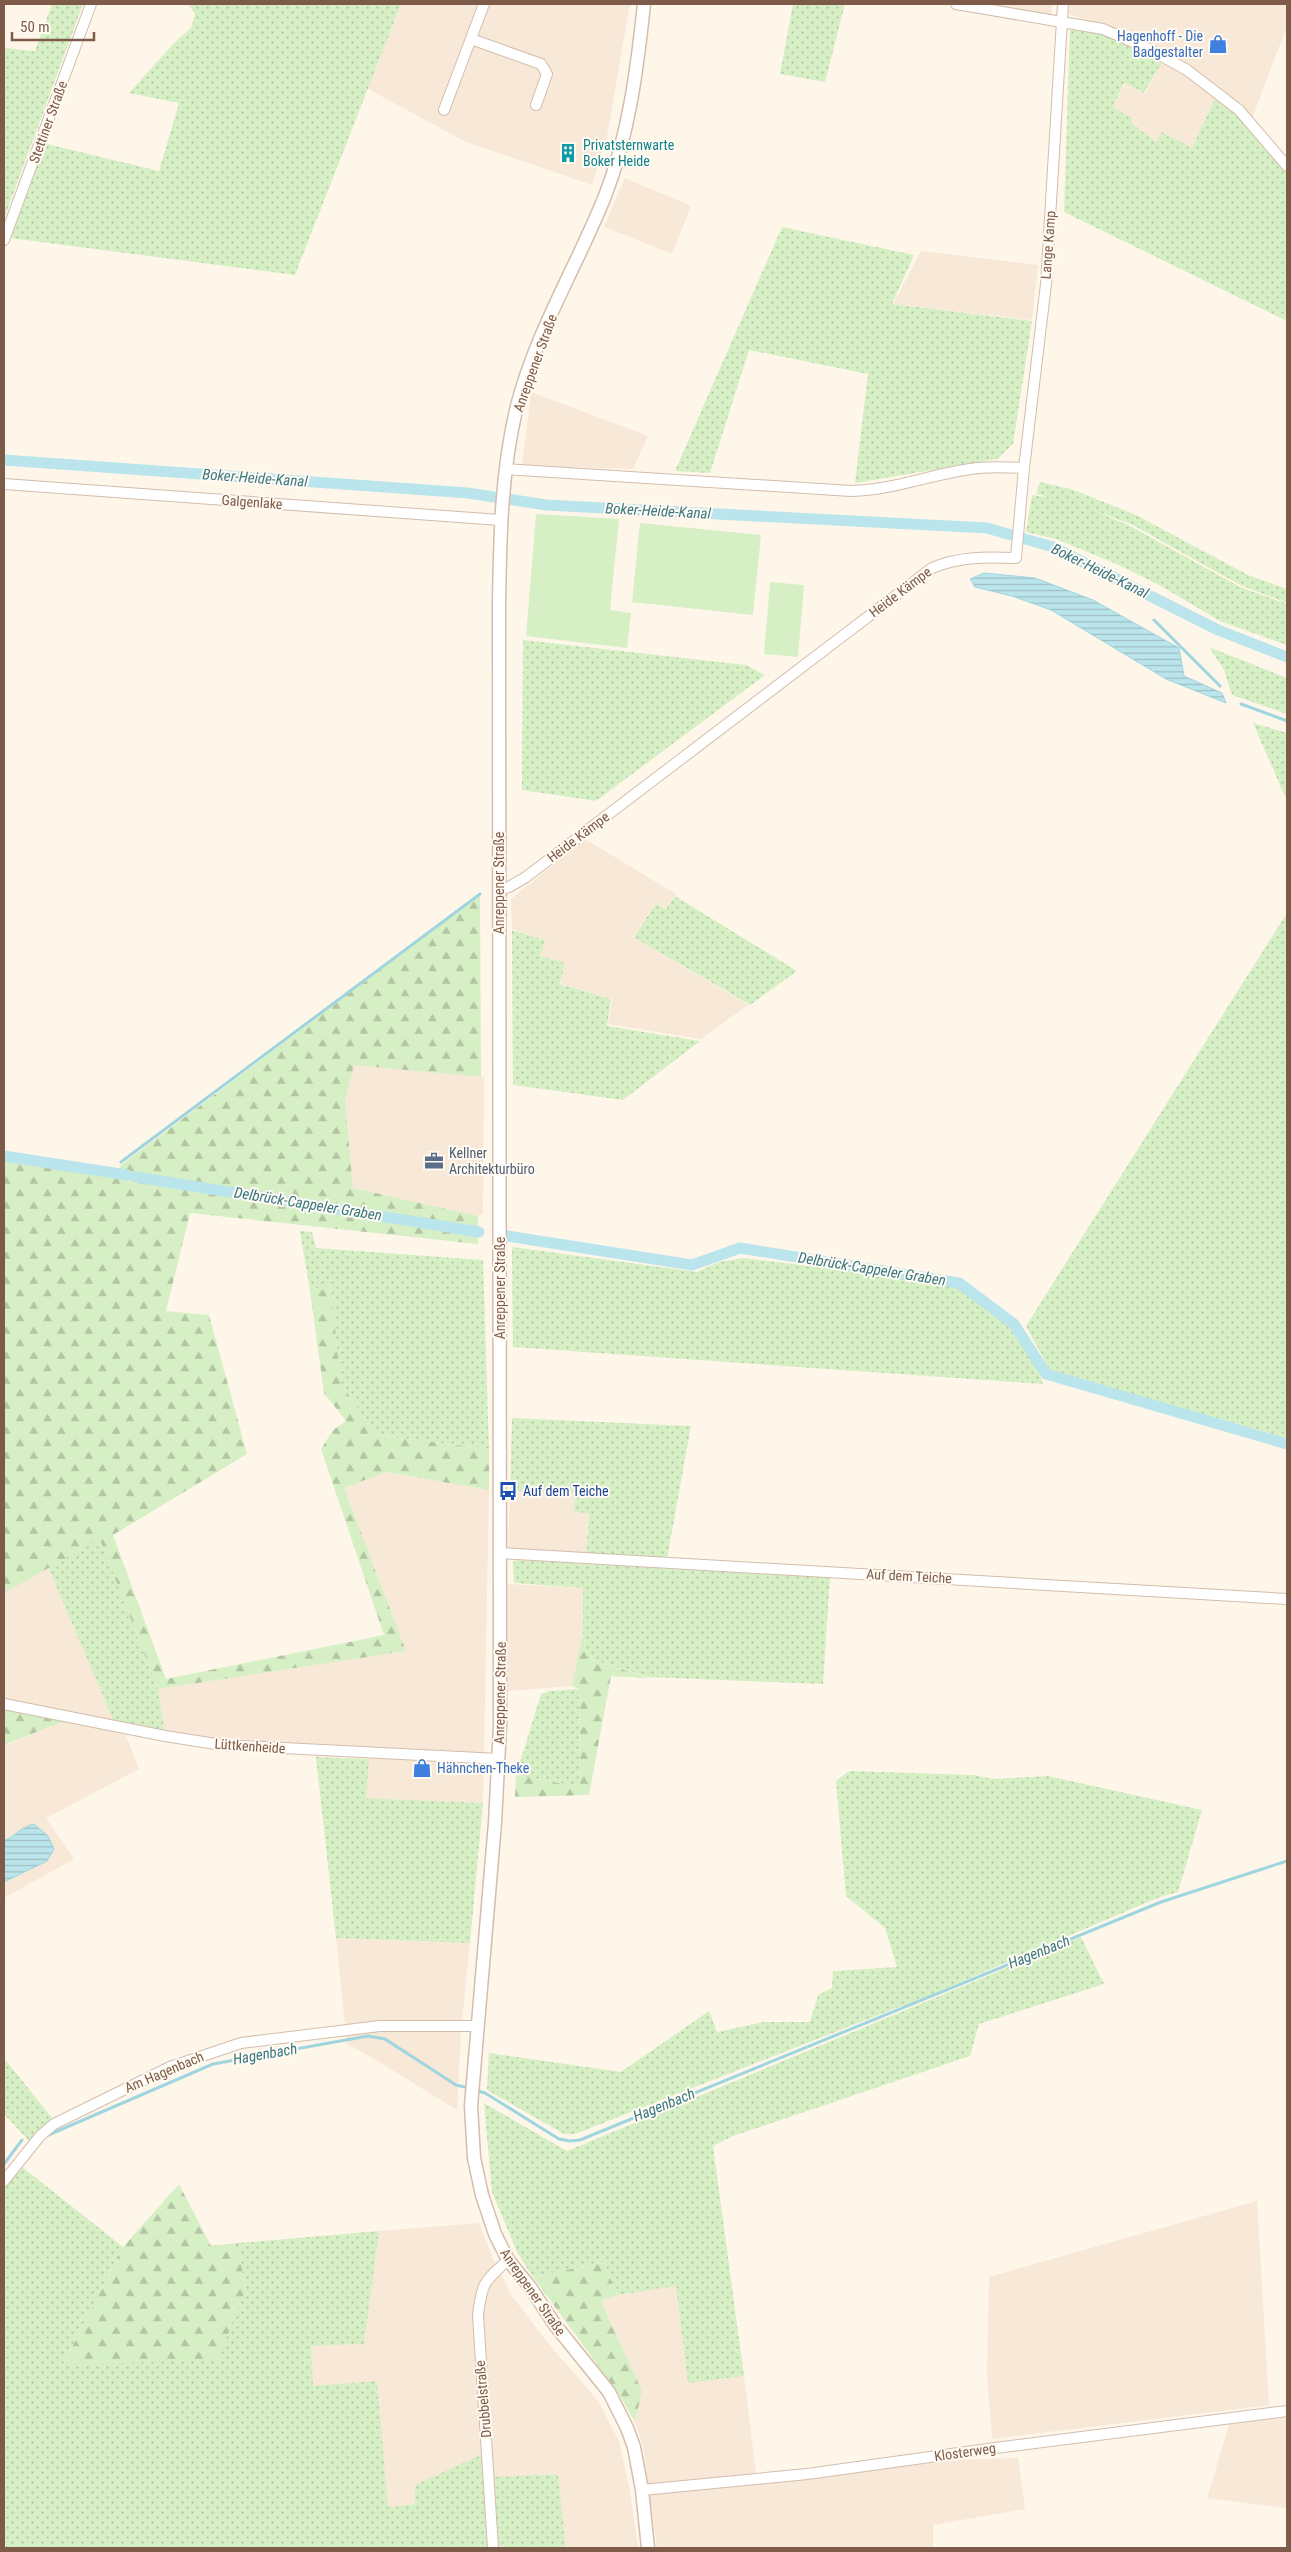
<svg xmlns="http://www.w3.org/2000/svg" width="1291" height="2552" viewBox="0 0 1291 2552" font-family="'Roboto Condensed',sans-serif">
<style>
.residential{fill:#f7e8d7}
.grass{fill:url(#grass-dots)}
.forest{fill:url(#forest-firs)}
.park{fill:#d6efc5}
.water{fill:url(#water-rules);stroke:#9fd5df}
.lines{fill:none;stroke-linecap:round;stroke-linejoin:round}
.stream{stroke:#9fd5df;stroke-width:3}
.canal{stroke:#bbe5ec;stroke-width:11}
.minor-casing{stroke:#d3bdad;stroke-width:12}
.tertiary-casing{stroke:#d3bdad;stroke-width:15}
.minor{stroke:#fff;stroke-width:10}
.tertiary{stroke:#fff;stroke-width:12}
.labels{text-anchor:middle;stroke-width:4;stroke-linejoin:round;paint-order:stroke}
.shop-label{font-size:14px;fill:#366cbe;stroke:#fffaf2;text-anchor:end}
.street-label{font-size:14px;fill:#7e5b48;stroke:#fffaf2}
.culture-label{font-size:14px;fill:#0d838f;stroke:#fffaf2;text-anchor:start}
.service-label{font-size:14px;fill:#4e5e75;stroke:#fffaf2;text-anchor:start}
.transit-label{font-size:14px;fill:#164399;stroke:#fffaf2;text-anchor:start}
.water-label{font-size:15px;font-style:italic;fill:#3a7884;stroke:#fffaf2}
</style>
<defs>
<pattern id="grass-dots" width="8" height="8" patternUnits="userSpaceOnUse" patternTransform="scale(1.25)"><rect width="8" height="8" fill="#d6efc5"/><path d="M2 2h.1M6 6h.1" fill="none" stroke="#b3c5a2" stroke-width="1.8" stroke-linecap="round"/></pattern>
<pattern id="forest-firs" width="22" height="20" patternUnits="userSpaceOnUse" patternTransform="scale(1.25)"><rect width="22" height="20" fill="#d6efc5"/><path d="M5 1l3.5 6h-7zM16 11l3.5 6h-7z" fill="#b3c5a2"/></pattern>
<pattern id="water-rules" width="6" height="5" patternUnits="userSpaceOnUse" patternTransform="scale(1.25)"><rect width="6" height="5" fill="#bbe5ec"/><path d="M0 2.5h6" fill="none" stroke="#9dbdc1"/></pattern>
</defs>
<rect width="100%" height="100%" fill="#fff6ea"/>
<path class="residential" d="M401,4H630L606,142L592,185L466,142L368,89Z
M991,4H1052L1051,14Z
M1070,4H1287V26L1252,118L1219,89L1192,148L1162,132L1156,142L1131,123L1133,119L1113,107L1125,84L1145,94L1167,53L1151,43L1069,14Z
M625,178L691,206L672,254L604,227Z
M921,251L1038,265L1032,320L893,304Z
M531,392L648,436L633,469L522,466Z
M585,839L676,894L666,908L656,902L633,937L748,1005L701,1039L608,1024L612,999L561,984L565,963L540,956L545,940L512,929L511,899Z
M354,1065L484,1077L483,1214L478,1216L353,1188L345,1100Z
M386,1472L489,1490L483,1803L365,1798L369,1749L165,1734L158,1689L406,1651L344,1488Z
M510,1491L575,1492L574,1512L588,1513L586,1556L508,1551Z
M48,1567L115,1724L4,1702V1593Z
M507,1584L583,1588V1631L572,1686L508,1691Z
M67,1720L124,1731L139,1769L46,1818L74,1859L4,1898V1746Z
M336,1938L470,1943L461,2032L457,2110L376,2060L347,2044Z
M1257,2201L1269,2405L992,2439L987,2372L989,2277Z
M479,2223L493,2259L512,2296L547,2342L599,2402L619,2441L630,2492L638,2548H566L558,2474L494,2477L492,2454L415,2504L388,2507L313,2387L311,2346L364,2344L379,2231Z
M676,2286L688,2383L744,2376L757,2481L924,2461L1018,2458L1025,2509L933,2525V2548H657L643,2446L635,2422L642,2391L601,2301L617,2295Z
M1287,2418V2508L1207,2498L1230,2422Z"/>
<path class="grass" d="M52,4H83L4,219V48L35,51Z
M188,4H401L295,275L10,238L43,143L159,171L179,103L129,93L175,42L191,28L195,14Z
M793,4H845L825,82L780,74Z
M1070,26L1102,32L1164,59L1144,93L1124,83L1113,107L1133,119L1131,123L1156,142L1162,132L1192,148L1216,96L1236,112L1287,171V321L1064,212Z
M782,227L914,255L892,304L1032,321L1013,444L997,459L855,483L868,374L749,350L710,473L675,471Z
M1040,482L1074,490L1136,515L1248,575L1287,589V603L1240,585L1131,524L1095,511L1130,526L1240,587L1287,604V645L1220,621L1161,586L1119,565L1056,539L1026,532L1032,495L1052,498L1036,494Z
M523,640L746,665L765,675L596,801L522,790Z
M1209,647L1287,678V714L1232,695L1224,670Z
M1253,723L1287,733V801Z
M675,896L797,971L750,1005L635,938L634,937L656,903L666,909Z
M1287,913V1438L1050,1371L1026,1326Z
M512,930L545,940L540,956L565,963L560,984L611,999L607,1026L700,1041L623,1100L513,1085Z
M300,1231L312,1232L316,1248L483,1260L489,1449L376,1435L340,1382L331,1283L310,1291Z
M512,1247L697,1272L719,1262L743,1258L956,1284L991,1309L1013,1330L1038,1369L1043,1384L513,1347Z
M512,1418L691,1426L667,1559L586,1555L589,1513L574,1512L575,1492L510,1491Z
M100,1538L158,1689L165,1734L115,1724L48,1567Z
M519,1560L830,1578L823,1684L648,1677L587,1658L583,1631V1588L514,1583L513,1561Z
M579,1689L580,1787L516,1775L541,1694L550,1691Z
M316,1757L369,1759L366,1798L483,1803L470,1943L336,1938Z
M849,1771L973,1775L993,1779L1048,1776L1202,1810L1178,1892L1160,1897L904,2006V2003V2005L575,2134H564L487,2090L489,2053L621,2072L709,2011L717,2032L764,2022H810L818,1995L832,1988L833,1971L897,1967L885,1928L846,1896L836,1781Z
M1081,1937L1104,1984L979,2024L970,2056L733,2136L713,2146L744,2376L688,2383L676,2286L617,2295L604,2262L533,2277L517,2252L492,2192L484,2103L567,2151Z
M4,2058L52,2118L30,2142L4,2114Z
M21,2166L123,2247L63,2365L245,2290L238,2243L379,2231L364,2344L311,2346L313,2386L377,2381L388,2507L415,2504V2485L483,2454L489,2548H4V2189Z
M558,2474L566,2548H499L494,2477Z"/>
<path class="forest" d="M480,895L481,1077L354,1065L345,1100L353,1188L478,1216V1244L190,1213L166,1311L209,1315L247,1454L113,1535L166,1679L384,1635L321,1449L333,1430L346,1421L324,1393L310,1291L331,1282L340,1382L376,1435L489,1449V1490L386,1472L344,1488L406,1651L158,1689L100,1539L4,1593V1160L114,1176L121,1165Z
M583,1631L587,1658L649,1678L611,1676L589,1795L515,1797L516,1775L580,1787L579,1689L572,1686Z
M4,1708L67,1720L4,1745Z
M179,2184L211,2246L238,2243L245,2290L218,2360L63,2365L123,2247Z
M604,2262L617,2295L601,2301L642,2391L635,2422L619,2394L533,2277Z"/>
<path class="park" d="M536,514L619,519L610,610L631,613L627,648L526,636Z
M640,523L761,535L753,615L632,602Z
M770,582L804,585L798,657L764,654Z"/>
<path class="water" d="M984,573L1035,578L1093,600L1179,648L1184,676L1222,693L1226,703L1166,679L1051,610L1012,596L975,587L970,579Z
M34,1824L48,1836L54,1849L47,1861L4,1882V1840C15,1838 19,1827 34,1824Z"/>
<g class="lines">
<path class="stream" d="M1154,620L1220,686
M1241,704L1287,721
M121,1162L480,894
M475,2090L485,2093L559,2139L570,2141L580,2140L1161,1902L1287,1861
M46,2136L213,2064L368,2036L385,2039L456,2085L469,2088
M4,2164L22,2140"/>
<path class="canal" d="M4,460L468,493L546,505L987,528L1053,547L1218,630L1287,657
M4,1156L127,1175
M136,1177L479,1232
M501,1235L692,1265L740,1248L959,1283L1014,1324L1046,1374L1287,1444"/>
<g class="minor-casing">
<path id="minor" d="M956,4L1103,29L1147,48L1187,70L1239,110L1287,166
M471,39L541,64L547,74L536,105
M444,110L484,4
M4,240L91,4
M1024,468L1046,284L1063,4
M4,484L500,520
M499,890L509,887L526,877L932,568C960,556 986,557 1016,558L1024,468C1006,467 988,466 970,469C929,475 893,490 851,491L505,469
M501,1553L1287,1599
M4,1704L165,1736L222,1745L499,1759
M4,2181L40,2136L54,2124L170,2067L241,2043L380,2026H476
M642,2490L807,2474L995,2448L1287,2411
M493,2548L478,2315C482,2282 484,2282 508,2260"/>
</g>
<g class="tertiary-casing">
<path id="tertiary" d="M644,4C637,70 629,134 605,196C577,266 536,332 517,406C501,472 500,537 499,605L500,1726L495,1823L471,2106L474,2158L482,2195L495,2234L508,2260L530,2287L555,2325L609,2392L627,2428L634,2447L642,2490L648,2548"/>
</g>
<use href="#minor" class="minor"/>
<use href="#tertiary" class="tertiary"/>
</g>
<defs>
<g id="shop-bare" transform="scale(1.5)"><path d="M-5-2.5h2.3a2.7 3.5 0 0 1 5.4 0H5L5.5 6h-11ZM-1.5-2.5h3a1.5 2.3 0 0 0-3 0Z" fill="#3f7fe0" stroke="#fffaf2" stroke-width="2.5" paint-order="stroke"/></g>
<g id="building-bare" transform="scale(1.5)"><path d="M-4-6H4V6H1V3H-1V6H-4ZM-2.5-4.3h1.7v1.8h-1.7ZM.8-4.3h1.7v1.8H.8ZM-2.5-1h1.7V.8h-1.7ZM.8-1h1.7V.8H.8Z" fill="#0f9aa8" stroke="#fffaf2" stroke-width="2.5" paint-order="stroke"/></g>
<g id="office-bare" transform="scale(1.5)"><path d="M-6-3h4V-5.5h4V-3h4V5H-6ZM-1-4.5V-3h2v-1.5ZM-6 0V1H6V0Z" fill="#5c6f8a" stroke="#fffaf2" stroke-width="2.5" paint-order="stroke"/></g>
<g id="bus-bare" transform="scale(1.5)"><path d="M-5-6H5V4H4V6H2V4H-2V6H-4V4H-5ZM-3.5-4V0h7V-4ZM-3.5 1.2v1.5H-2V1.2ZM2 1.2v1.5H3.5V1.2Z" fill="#1a4fb4" stroke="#fffaf2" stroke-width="2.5" paint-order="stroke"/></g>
</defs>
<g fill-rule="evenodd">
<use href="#shop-bare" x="1218" y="44"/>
<use href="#building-bare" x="568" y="153"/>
<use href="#office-bare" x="434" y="1161"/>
<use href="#bus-bare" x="508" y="1491"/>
<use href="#shop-bare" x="422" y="1768"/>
</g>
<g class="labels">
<g class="shop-label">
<text x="1203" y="41">Hagenhoff - Die<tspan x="1203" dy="16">Badgestalter</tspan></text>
<text x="437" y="1773" text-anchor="start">Hähnchen-Theke</text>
</g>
<g class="street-label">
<text transform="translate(48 122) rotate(-70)" y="5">Stettiner Straße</text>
<text transform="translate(1048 245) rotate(-86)" y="5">Lange Kamp</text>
<text transform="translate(535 363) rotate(-70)" y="5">Anreppener Straße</text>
<text transform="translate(252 502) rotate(4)" y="5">Galgenlake</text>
<text transform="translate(900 592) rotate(-37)" y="5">Heide Kämpe</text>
<text transform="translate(578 837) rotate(-37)" y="5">Heide Kämpe</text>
<text transform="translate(499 883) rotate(-90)" y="5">Anreppener Straße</text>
<text transform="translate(500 1288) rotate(-90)" y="5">Anreppener Straße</text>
<text transform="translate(909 1576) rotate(3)" y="5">Auf dem Teiche</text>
<text transform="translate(500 1693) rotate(-89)" y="5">Anreppener Straße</text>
<text transform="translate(250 1746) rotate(4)" y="5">Lüttkenheide</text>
<text transform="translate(164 2072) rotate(-23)" y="5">Am Hagenbach</text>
<text transform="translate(533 2292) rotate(55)" y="5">Anreppener Straße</text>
<text transform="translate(483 2399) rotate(-95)" y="5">Drubbelstraße</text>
<text transform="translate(965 2452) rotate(-8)" y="5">Klosterweg</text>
</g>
<g class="culture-label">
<text x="583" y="150">Privatsternwarte<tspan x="583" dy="16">Boker Heide</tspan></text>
</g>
<g class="service-label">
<text x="449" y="1158">Kellner<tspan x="449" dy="16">Architekturbüro</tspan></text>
</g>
<g class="transit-label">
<text x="523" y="1496">Auf dem Teiche</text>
</g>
<g class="water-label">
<text transform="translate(255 478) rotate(4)" y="5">Boker-Heide-Kanal</text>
<text transform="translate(658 511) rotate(3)" y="5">Boker-Heide-Kanal</text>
<text transform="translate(1100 571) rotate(26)" y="5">Boker-Heide-Kanal</text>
<text transform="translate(308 1204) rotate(9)" y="5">Delbrück-Cappeler Graben</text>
<text transform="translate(872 1269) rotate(9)" y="5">Delbrück-Cappeler Graben</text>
<text transform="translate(1039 1952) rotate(-22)" y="5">Hagenbach</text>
<text transform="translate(265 2054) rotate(-10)" y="5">Hagenbach</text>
<text transform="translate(664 2105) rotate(-22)" y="5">Hagenbach</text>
</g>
</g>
<rect width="1291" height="2552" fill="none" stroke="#7e5b48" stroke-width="10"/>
<path d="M12 32v8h82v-8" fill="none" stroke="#7e5b48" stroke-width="2.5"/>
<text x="20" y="32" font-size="15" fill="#7e5b48" stroke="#fffaf2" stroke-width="4" paint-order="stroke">50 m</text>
</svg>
